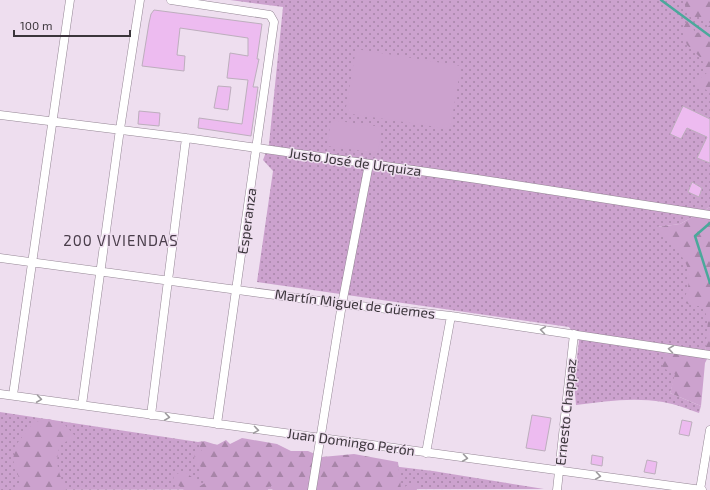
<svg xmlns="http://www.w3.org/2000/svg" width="710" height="490" viewBox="0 0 710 490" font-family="'Exo 2',sans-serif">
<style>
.grass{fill:url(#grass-dots)}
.forest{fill:url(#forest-firs)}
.pitch{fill:#cca2ce}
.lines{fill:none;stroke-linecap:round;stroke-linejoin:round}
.stream{stroke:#4ba89b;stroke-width:2.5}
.building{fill:#edbbf0;stroke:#bdaebd}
.street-casing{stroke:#948694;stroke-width:9}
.street{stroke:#fff;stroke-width:8}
.oneway{stroke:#9d9a9d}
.labels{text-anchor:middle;stroke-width:3;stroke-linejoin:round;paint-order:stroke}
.street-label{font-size:14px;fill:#3b353b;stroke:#eedeef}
.neighbourhood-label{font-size:15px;letter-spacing:1px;fill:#4a3e4b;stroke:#eedeef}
</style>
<defs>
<pattern id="grass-dots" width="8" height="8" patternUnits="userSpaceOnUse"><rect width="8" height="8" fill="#cca2ce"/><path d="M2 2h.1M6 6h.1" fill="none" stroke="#a785a8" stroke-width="1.8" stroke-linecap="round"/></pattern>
<pattern id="forest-firs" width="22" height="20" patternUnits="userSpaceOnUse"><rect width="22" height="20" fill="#cca2ce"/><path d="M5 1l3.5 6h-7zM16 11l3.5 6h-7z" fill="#a785a8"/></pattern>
</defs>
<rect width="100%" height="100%" fill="#eedeef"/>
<path class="grass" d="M230,0H710V207L680,224L657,227L710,236V313L705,354L664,353L676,374L670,393L701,406L699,413C688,409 675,404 663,402C634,397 605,401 576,405L574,382L579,341L569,327L257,282L273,171L263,160L269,144L283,7Z
M0,412L198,442L204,441L202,442L211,444L433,471L544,489L0,490Z"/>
<path class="forest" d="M683,0H710V21L700,17H689L695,33L703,32L710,25V92L694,83L708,72L701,58L687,45L682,31L689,16Z
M710,207V353L705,363L701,406L670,393L675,374L663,368V353L705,354L708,320L703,306H693L683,302C700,263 678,255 657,227L680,224Z
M49,419L64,424L76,437L61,444C53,461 59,473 66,490H69H14L20,481L13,460L15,446L34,422Z
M242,438L277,444L291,451H308L322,457L354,454L398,462L401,489L415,481L417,490H272L276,485L269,486L268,490H184L173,481L174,475L184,471L193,478L200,486L205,483L199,476L202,468L194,460L195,453L202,452L199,444L204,441L217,445L226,440L230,444Z"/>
<path class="pitch" d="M356,49L461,66L450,129L345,113Z
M331,120L382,127L378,153L327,146Z"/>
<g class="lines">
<path class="stream" d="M661,0L710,36
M710,223L695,236L710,283"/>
</g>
<path class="building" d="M154,10L262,24L257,59H259L253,87H258L251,136L198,128L199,118L242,124L248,80L227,78L230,53L248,56V38L180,28L177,55L185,56L184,71L142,66L149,23L151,14Z
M218,86L231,87L228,110L214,108Z
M683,106L710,119V163L697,158L707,137L687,128L681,139L670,134Z
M139,111L160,113L159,126L138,124Z
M692,182L702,188L699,197L688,192Z
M532,415L551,418L545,451L526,448Z
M682,420L692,422L689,436L679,434Z
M592,455L603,457L602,466L591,464Z
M647,460L657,462L655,474L644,472Z"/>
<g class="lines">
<g class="street-casing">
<path id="street" d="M171,0L270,15L274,22L217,424
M0,115L186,138L477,179L710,215
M0,258L342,304L451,316L710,355
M0,394L702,490
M13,395L70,0
M82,405L120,129L140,0
M151,415L186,138
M426,453L451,316
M312,490L342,304L369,164
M557,490L574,334
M700,490L710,430"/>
</g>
<use href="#street" class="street"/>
</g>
<defs><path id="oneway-chevron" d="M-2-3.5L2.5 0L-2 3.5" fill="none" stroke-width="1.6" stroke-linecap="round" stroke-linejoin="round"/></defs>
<g class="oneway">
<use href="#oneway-chevron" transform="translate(543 330) rotate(-172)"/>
<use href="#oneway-chevron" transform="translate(671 349) rotate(-172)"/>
<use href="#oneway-chevron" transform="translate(39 399) rotate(8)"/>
<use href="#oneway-chevron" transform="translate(167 417) rotate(8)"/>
<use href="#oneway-chevron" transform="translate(256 430) rotate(8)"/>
<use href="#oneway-chevron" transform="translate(465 458) rotate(8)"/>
<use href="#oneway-chevron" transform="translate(598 476) rotate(8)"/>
</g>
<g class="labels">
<g class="street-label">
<text transform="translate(355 162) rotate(8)" y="5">Justo José de Urquiza</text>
<text transform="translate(247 221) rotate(-82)" y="5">Esperanza</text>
<text transform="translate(355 304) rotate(7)" y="5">Martín Miguel de Güemes</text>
<text transform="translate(566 412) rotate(-84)" y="5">Ernesto Chappaz</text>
<text transform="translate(351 442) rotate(8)" y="5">Juan Domingo Perón</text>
</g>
<g class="neighbourhood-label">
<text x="121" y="246">200 VIVIENDAS</text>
</g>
</g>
<path d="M14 30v6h116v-6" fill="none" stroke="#3b353b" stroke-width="2"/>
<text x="20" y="30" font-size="12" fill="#3b353b" stroke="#eedeef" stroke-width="3" paint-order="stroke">100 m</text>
</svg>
